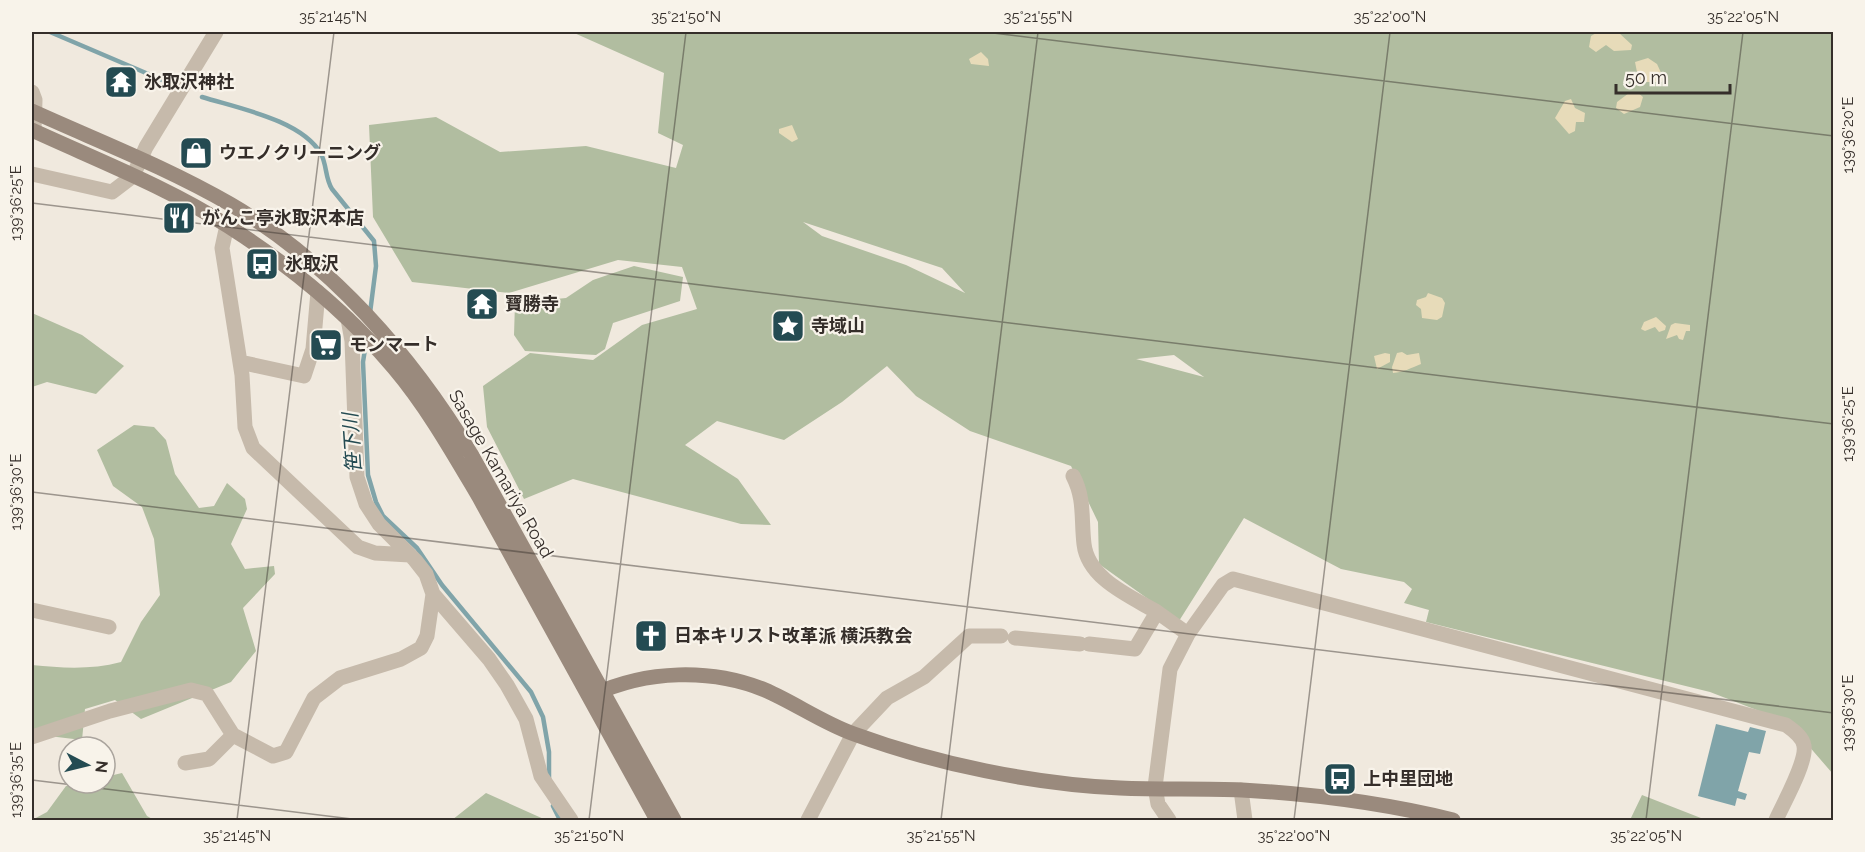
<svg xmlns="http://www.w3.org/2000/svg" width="1865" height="852" viewBox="0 0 1865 852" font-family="Raleway,'Noto Sans JP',sans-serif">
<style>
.green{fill:#b1bda0;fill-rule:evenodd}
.sand{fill:#e7dbb9}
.water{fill:#80a4a9}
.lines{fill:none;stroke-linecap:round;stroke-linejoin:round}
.stream{stroke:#80a4a9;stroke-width:4.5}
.street{stroke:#c6baab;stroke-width:15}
.secondary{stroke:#9a8a7d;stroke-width:15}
.ticks{fill:none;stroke:#352e2a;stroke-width:1.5;stroke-opacity:0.45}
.labels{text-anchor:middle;stroke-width:4.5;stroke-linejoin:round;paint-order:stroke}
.poi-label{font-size:18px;font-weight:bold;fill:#352e2a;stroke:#f8f3ea;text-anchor:start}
.street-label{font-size:18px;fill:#352e2a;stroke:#f8f3ea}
.water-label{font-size:20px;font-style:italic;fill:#244b52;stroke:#f8f3ea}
.neatline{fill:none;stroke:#352e2a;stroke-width:2}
.ticks-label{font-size:15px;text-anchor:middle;fill:#352e2a}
</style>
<rect width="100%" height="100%" fill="#f0e9de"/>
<path class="green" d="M572,32H1833V774L1788,722L1710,692L1426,622L1429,610L1404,603L1412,589L1404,582L1341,569L1244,518L1179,621L1099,564L1098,522L1071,466L970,431L916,396L887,366L842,402L784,440L717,421L685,445L738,479L771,525L741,524L573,479L524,499L487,427L483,386L530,353L593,360L642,325L697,309L682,267L618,260L509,293L412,282L373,217L369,125L436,117L500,152L586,146L676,168L683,145L658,133L664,73ZM803,222L942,268L965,293L906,265L822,236ZM1174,355L1204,377L1136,359H1137Z
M634,266L683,277L680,301L613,323L605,349L596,355L525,351L514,335L515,303L566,298L593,280Z
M32,313L82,335L124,366L96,394L47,382L32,387Z
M134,425L154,427L166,440L175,474L199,508L214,506L227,483L245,499L247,509L231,544L245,569L274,566L275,574L243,608L256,651L231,682L141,719L115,700L85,709L82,740L32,734V665C62,668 91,670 121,662L141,622L160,595L154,539L142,507L113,486L97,450Z
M122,773L147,816L154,820H32L47,812L66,786L105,783V777Z
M486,793L546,820H452Z
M1642,795L1706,820H1630Z"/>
<path class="sand" d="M1598,32H1618L1632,45L1631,50L1614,51L1606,45L1596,52L1589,47L1591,36Z
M981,52L988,59L989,66L971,64L969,59Z
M1648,58L1657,64L1663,77L1662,82H1639L1635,62Z
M1637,92L1643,97L1640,107L1624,114L1616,108L1617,102L1629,93Z
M1571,99L1575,108L1585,113L1584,122H1576L1575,131L1569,134L1555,118L1565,101Z
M792,125L798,139L792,142L779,133V129Z
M1428,293L1442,298L1445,303L1442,317L1437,320L1422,318L1421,309L1416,305L1417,300L1426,297Z
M1656,317L1666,326L1665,330L1659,332L1655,327L1645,331L1641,329L1644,322Z
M1675,323L1690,325V331H1686L1683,340L1679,339L1677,335L1666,339L1671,325Z
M1402,352L1407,355L1419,353L1421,364C1411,368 1404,372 1393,373L1392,367L1397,353Z
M1385,353L1390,354V362L1377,369L1374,356Z"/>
<path class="water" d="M1716,724L1748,732L1750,727L1766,731L1760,754L1749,752L1738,791L1747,794L1745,800L1737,798L1735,806L1698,796Z"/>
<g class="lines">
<path class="stream" d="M50,32L167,82
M202,97C237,108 302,120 321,154C327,165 325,178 332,189L374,241L376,266L370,313
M366,343L363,362L368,475L376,502L383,516L417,548L442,585L531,692L543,717L549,752V780
M553,806L560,820"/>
<path class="street" d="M32,92L35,100L34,131
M32,174L112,192L133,176L146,147L216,32
M227,225L222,248L242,375L245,427L253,448L358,547L375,553L410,555
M348,319L352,341L357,477L366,504L379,524L415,560L426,574L433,594L489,659L507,685L526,719L541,776L571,820
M240,362L304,376L313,349L318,292
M1073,476C1085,499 1081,519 1084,544C1088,579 1130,596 1157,612
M32,610L109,627
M1015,638L1080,644
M1089,644L1135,649L1157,612L1188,634
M32,737L110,711L191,690L207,694L233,735L273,756L286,752L314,698L340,678L401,659L421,648L427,636L433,594
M185,763L209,759L233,735
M1241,790L1245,820
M808,820L853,734L887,698L924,677L969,636H1001
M1169,820L1158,804L1155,787L1170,669L1188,634L1223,585L1233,579L1786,725C1793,730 1803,737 1804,746C1807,762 1783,804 1776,820"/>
<path class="secondary" d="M32,111C98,141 166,167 230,204C330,262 412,356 471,454L674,820
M32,130C97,160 167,187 228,226C289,265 347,312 394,368C427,407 453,453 479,497L657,820
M593,695C646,670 711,668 765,690C795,703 823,723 854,734C936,764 1033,784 1120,788C1161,790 1202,788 1242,790C1313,794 1384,803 1453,820"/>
</g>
<path class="ticks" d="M985,32L1834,136M32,203L1834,424M32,492L1834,713M32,780L360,820M237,820L334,32M589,820L686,32M941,820L1038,32M1294,820L1390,32M1646,820L1743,32"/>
<defs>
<g id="temple-square" transform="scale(1.725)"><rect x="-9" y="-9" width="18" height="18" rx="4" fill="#244b52" stroke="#f8f3ea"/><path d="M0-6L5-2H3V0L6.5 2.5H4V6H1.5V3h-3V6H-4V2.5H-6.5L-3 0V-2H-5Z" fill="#fff"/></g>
<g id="shop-square" transform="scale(1.725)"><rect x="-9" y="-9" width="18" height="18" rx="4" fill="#244b52" stroke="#f8f3ea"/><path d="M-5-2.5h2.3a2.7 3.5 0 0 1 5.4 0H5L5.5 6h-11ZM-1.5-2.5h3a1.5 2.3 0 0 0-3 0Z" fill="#fff"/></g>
<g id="restaurant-square" transform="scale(1.725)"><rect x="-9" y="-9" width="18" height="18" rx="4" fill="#244b52" stroke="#f8f3ea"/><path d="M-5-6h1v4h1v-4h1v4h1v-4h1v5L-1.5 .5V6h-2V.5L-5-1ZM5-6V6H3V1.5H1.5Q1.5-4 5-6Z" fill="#fff"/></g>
<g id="bus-square" transform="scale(1.725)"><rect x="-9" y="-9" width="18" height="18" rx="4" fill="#244b52" stroke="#f8f3ea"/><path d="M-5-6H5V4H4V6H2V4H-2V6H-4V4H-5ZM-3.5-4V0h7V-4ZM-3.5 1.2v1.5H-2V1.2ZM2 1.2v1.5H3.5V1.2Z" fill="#fff"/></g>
<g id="sight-square" transform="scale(1.725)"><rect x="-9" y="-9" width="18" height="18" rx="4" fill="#244b52" stroke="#f8f3ea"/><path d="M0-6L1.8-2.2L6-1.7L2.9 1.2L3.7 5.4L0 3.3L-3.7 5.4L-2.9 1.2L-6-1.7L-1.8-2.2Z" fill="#fff"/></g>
<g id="supermarket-square" transform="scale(1.725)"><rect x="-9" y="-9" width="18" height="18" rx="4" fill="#244b52" stroke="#f8f3ea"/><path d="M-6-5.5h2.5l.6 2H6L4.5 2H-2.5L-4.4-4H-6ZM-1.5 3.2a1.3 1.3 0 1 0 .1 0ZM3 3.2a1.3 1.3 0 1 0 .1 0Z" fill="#fff"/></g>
<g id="church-square" transform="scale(1.725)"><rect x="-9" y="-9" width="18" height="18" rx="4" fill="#244b52" stroke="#f8f3ea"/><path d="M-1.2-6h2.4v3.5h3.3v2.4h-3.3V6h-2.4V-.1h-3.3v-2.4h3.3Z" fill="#fff"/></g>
</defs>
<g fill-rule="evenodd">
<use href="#temple-square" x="121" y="82"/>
<use href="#shop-square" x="196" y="153"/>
<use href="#restaurant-square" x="179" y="218"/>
<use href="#bus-square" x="262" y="264"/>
<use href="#temple-square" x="482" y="304"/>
<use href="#sight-square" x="788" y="326"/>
<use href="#supermarket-square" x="326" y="345"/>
<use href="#church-square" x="651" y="636"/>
<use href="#bus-square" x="1340" y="779"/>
</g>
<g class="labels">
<g class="poi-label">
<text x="144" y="88">氷取沢神社</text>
<text x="219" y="159">ウエノクリーニング</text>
<text x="202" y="224">がんこ亭氷取沢本店</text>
<text x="285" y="270">氷取沢</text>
<text x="505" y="310">寶勝寺</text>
<text x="811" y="332">寺域山</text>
<text x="349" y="351">モンマート</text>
<text x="674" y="642">日本キリスト改革派 横浜教会</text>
<text x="1363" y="785">上中里団地</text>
</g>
<g class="street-label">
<text transform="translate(501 474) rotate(60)" y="6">Sasage Kamariya Road</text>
</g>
<g class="water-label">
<text transform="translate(352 443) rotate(-94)" y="7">笹下川</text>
</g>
</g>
<rect width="1865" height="852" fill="none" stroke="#f8f3ea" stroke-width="66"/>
<g transform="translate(87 765) rotate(97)"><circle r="28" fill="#f8f3ea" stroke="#aaa49d" stroke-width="1.5"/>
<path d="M0-4.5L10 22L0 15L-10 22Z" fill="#244b52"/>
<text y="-9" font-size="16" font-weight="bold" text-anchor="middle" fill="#352e2a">N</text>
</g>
<path d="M1616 84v9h114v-9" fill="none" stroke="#352e2a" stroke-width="3"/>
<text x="1625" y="84" font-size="18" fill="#352e2a" stroke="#f8f3ea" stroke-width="4.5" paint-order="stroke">50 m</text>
<rect x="33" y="33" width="1799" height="786" class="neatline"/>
<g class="ticks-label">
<text x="333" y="22">35°21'45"N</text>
<text x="686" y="22">35°21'50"N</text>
<text x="1038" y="22">35°21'55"N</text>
<text x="1390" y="22">35°22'00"N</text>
<text x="1743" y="22">35°22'05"N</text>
<text transform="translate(1848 135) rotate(-90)" y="5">139°36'20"E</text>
<text transform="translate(16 203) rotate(-90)" y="5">139°36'25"E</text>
<text transform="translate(1848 424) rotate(-90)" y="5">139°36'25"E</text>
<text transform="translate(16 492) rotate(-90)" y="5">139°36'30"E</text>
<text transform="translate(1848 713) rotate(-90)" y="5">139°36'30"E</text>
<text transform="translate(16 780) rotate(-90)" y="5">139°36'35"E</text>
<text x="237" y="841">35°21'45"N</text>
<text x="589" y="841">35°21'50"N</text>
<text x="941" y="841">35°21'55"N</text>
<text x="1294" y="841">35°22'00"N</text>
<text x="1646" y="841">35°22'05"N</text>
</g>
</svg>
